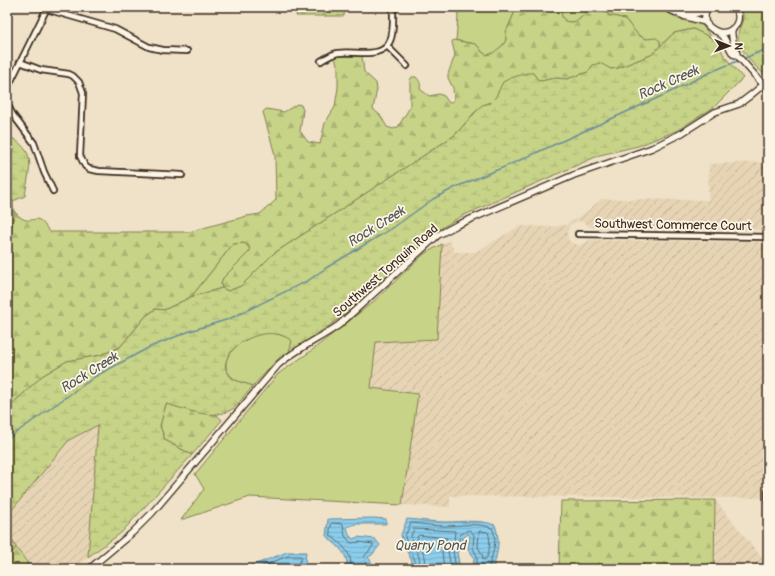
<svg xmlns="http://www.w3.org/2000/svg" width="775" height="576" viewBox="0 0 775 576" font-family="Pangolin,sans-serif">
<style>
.industrial{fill:url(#industrial-furrows)}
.green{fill:#c7d387;stroke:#817e52}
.forest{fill:url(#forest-firs);stroke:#817e52}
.wetland{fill:url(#wetland-marsh);stroke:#817e52}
.water{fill:url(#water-rules);stroke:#6b8c9a}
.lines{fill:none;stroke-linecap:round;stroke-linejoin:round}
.shore{stroke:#5b6b70;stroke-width:1}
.stream{stroke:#6b8c9a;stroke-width:1.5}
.minor-casing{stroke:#3b2a1e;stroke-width:8}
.major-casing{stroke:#3b2a1e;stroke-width:8}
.minor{stroke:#fcf5e5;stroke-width:4.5}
.major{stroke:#fcf5e5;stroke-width:5.5}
.labels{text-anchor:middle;stroke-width:3.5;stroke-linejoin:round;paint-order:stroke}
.street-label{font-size:13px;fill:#3b2a1e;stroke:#fcf5e5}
.water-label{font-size:14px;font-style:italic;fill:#4f5352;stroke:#fcf5e5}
</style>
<defs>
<pattern id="industrial-furrows" width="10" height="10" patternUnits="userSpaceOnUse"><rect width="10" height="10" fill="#e6d4b4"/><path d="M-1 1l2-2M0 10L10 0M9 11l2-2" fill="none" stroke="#c6b69a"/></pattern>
<pattern id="forest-firs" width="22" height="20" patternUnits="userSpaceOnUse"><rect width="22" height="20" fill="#c7d387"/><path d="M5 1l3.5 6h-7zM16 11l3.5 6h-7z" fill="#acb574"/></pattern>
<pattern id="wetland-marsh" width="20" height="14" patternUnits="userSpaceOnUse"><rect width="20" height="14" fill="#c7d387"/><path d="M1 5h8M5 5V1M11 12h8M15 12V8" fill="none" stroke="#acb574"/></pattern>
<pattern id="water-rules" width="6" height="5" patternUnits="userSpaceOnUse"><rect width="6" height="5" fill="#8bcdec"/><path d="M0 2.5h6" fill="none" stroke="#79b0ca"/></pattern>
</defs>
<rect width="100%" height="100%" fill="#efe2c8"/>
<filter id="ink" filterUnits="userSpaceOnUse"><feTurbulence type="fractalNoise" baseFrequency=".025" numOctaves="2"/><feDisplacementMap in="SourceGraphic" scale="8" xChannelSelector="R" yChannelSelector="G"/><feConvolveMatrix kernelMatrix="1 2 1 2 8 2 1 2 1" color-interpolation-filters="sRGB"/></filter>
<g filter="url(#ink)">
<path class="industrial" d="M768,162V230L590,227L584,222L578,221L570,225L567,233L568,238L570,242L578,245L584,244L590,240L762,242L765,244L762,498L450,496L451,450L450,496V507L402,505L418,394L371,388L376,342L437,339L442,244L450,241L454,252H475L520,226L551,227L566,225L571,221L577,219L602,199L708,200L709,164Z
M98,425L88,557L75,569H32L7,531V516L69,440Z
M715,500L768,565V569H714Z"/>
<path class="green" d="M457,7H517C514,15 510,22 507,30C506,34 507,38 505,42C502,47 494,55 488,55C481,54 481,48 476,45C471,42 462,43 456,40L458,17Z
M564,7H590C582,16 579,25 565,21C561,16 560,13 564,7Z
M597,7H661L678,19L702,25L712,38L693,29L674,33L660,46V41L646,39L638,35L625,19L609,15Z
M244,243L249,247L250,251L223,278L221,284L222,288L191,297L233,244Z
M442,244L437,339L376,342L371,388L418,394L402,505L250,497L181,520L204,489L195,474L278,374L311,351L373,302L424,254Z
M272,332L289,338L293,341L289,352L280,357L253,386C248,384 237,382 233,378C213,361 240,340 256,335C261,333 267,333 272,332Z"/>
<path class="forest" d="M298,7H345L344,16H296Z
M517,7H564C560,13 561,16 565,21C579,25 582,16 590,7H597L609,15L625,19L638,35L646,39L656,38L660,41V46L651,55L618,68L611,69L593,65L588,72L567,79L555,78L541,81L538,80L533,73L498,93L495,100L491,103H487L474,113L455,135L273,254L241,286L228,291L222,288L221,284L223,278L250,251L249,247L244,243L233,244L191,297L164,310L155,309L146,316L120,347L101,355L67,361L42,376L7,409V231L12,226L14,211C28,228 33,215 41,221C44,223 47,229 50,232H189L247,216L260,214L276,200L275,155L263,112L266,109L284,112L297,104L301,105L303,110L300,131L308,142L320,144L325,123L335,107L338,87V68L335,58L339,56H362L364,72L376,83L377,89L373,109L380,115L387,127L393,129L398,127L410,107V80L412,77H416C420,81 421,84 420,89L429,96L439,94L444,96L449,103L454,100L453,88L448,78V74L455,55L452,42L453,40L475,44L478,46L482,52L487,55L493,53L503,45L506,40V32Z
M166,404L194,411L217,415L222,420L192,455L165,440L160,426Z
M715,500L714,569H559L561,501Z
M16,547L32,569H7V560Z"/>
<path class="wetland" d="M741,7H768V75C758,73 738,48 738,37C738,25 747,22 741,7Z
M693,29L712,38L718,44L725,57L743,78L713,108L676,131L638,146L600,155L460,217L440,229L425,241L348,312L329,326L289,352L292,341C263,317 205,357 233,379C238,382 248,384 253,386C247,393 241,401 235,407C216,423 187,409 166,404L160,426L165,440L192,455L121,533L88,557L98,425L69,440L7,516V409L42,376L67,361L101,355L120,347L146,316L156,309L164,310L191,297L222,288L228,291L241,286L273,254L455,135L482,105L491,103L494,100L503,82L511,78L527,73H533L538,80L541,81L555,78L567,79L588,72L593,65L600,63L611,69L618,68L651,55L674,33Z
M7,135C39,152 29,167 25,196L13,201C14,213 16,222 7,231Z
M7,531L16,547L7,560Z"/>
<path class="water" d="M374,518L386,519V524H356L347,527L349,535L353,539L358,537L375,539L380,545L372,555L368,557L371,561L372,569H343L344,567L347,563C346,551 335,544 326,536L328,519Z
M407,519C420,520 433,522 445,522C462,522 479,519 495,525C501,541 497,554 493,569H473L474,557L468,549L470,536L468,534L463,538L462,546L457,552L460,569H410L412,561L404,546L401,535Z
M287,552H306L305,563L298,569H252L251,566Z"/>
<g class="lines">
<path class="shore" d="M481,531L488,532C491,540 490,554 485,560L483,559L482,554L478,547L479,532Z
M255,569L288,556H300L302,557C301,562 296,564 296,569
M347,569L351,565C351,551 340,543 330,535V529L332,523L343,524L345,536L351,543L359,542L373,544V546L364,557L368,569
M414,569L415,560L407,545L405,536L410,525L411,523C423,524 434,526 445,526C460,526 478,522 492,528C499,542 491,555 489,569
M419,569C422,554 414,550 411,536L414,529L455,531L454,542L448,551L451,569
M425,569C428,552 420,551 417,537L419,535L447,538L442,551L444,569
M456,569L453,551L458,544L460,535L468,530L471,531L474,535L473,548L477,556V569"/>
<path class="stream" d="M743,59L768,48
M7,439L96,376L150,347L190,331L229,319L309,280L326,268L394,227L433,199L456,187L509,165L664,95L713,71L740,60"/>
<g class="minor-casing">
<path id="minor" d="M46,9L115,29L149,47L163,50L187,51
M388,47L407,66
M321,61C326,58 332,54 338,53C354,50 382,60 390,41C394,32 393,20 393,10L394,7
M20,62L41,70L69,74L73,76L79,82L83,93L80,156L85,166L89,169L99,171L182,175
M7,89L47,8
M7,104L13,115L34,143L44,172L53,191
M578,234L768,237
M768,499V491"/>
</g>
<g class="major-casing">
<path id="major" d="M667,7L668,9L684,16L705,22
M675,7L693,14L706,11
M709,7L705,14V22C723,46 747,24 735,7
M732,29C730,41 736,45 737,55
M719,33L723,36L733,54L737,55L768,90
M89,569L132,533L152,513L278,365C296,349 319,339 339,325L438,235L457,225L574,175L652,148L682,133L715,112L739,104L751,95L763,85"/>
</g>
<use href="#minor" class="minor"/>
<use href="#major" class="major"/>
</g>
</g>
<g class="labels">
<g class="street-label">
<text transform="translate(673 224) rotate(1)" y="5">Southwest Commerce Court</text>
<text transform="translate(385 270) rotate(-41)" y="5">Southwest Tonquin Road</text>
</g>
<g class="water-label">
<text transform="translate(668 82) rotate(-24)" y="5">Rock Creek</text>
<text transform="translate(376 226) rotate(-32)" y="5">Rock Creek</text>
<text transform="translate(89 372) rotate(-32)" y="5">Rock Creek</text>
<text x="430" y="550">Quarry Pond</text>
</g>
</g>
<rect width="775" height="576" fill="none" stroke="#fcf5e5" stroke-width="24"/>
<rect x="12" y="12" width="751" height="552" fill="none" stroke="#3b2a1e" stroke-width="1.5" filter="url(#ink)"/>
<g transform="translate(729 46) rotate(91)" stroke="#fcf5e5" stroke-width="3" paint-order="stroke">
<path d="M0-3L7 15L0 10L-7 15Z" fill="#3b2a1e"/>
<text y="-6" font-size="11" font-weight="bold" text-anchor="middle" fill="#3b2a1e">N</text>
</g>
</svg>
